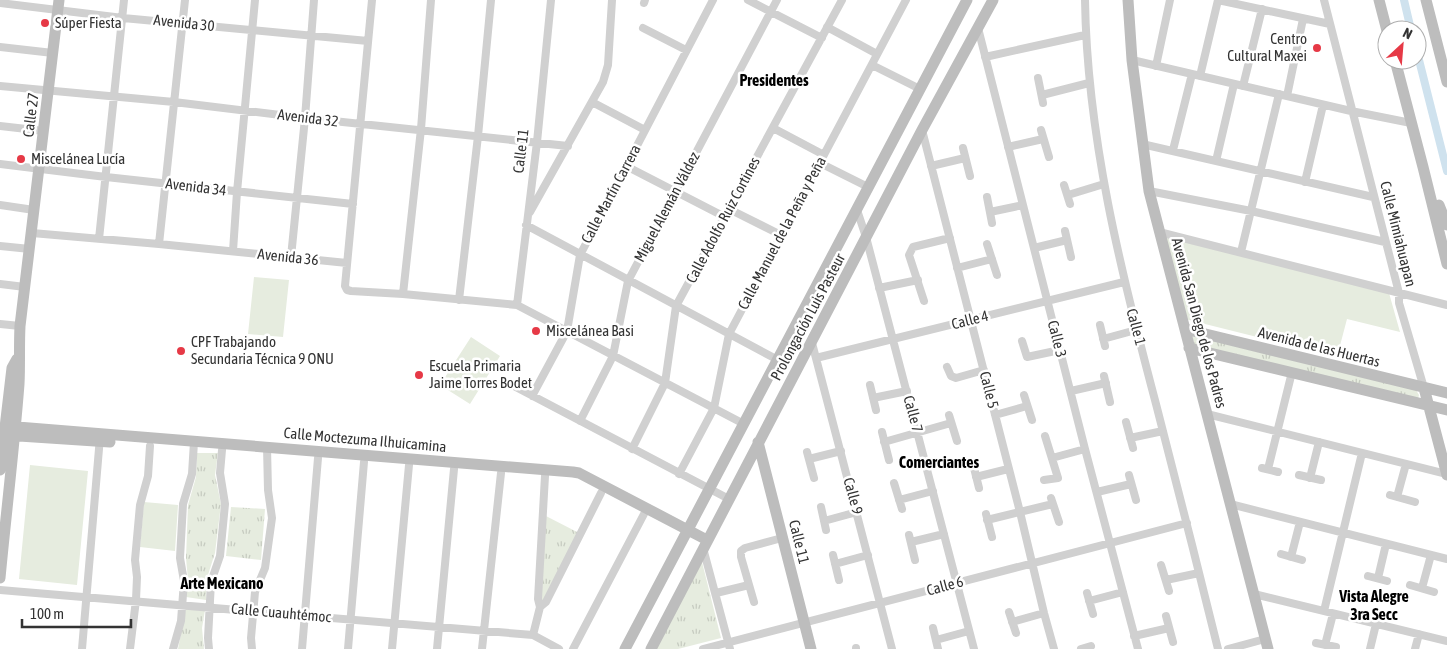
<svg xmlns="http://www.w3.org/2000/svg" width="1447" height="649" viewBox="0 0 1447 649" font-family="'Asap Condensed',sans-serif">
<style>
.grass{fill:#e6ecdf}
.park{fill:url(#park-tufts)}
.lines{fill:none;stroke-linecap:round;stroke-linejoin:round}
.canal{stroke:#cfe2ee;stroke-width:8}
.street{stroke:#d0d0d0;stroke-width:8}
.secondary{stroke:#bdbdbd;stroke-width:11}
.poi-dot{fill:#e63946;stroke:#fff;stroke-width:2}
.labels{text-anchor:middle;stroke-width:5;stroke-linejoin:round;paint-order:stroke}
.poi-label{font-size:15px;fill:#333;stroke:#fff;text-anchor:start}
.street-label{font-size:15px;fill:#333;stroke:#fff}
.neighbourhood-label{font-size:16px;font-weight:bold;fill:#000;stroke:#fff}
</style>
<defs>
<pattern id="park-tufts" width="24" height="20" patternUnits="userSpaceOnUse" patternTransform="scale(1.25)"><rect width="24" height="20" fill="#e6ecdf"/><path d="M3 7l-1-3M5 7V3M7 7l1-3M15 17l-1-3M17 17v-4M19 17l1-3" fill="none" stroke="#c6cbc0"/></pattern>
</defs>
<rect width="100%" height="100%" fill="#fff"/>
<path class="grass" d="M1163,236L1389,293L1400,332L1347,319L1337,357L1185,319Z
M254,277L289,280L283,337L248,334Z
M471,337L500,356L470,404L440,385Z
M30,465L88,471L77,585L19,579Z
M144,502L178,505L175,551L140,547Z"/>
<path class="park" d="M1191,334L1416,390L1419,395L1418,399L1195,346Z
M197,453H218L215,475L221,504L215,553L207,578L206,600L186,597L188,580L186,558L188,505L196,477Z
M231,507L265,509L261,560L226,556Z
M544,515L579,533L544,602L540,600Z
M702,562L721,638L678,649H656Z
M186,607L205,610L202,628L204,649H178Z"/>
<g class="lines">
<path class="canal" d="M1404,0L1411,30
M1417,52L1447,171"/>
<path class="street" d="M372,0L345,286L347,290L351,291L403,294L517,305L744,424
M748,0L822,38
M1085,0C1087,137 1121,272 1156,404C1177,486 1198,567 1218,649
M1218,0L1330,24
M1324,0L1399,293V303L1424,388
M0,3L123,18L368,41
M644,3L645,0
M827,27L877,54
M643,28L686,50
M978,28L1085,449L1138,649
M0,47L53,53
M985,57L1085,35
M1132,60L1351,111L1411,123
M872,65L920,89
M1156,66L1170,0
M1200,76L1218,0
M1038,78L1043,103
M0,86L174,102L305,118L568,146
M1243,86L1262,9
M1042,95L1089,83
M1287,96L1303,19
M592,102L645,130
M0,126L44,131
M773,128L824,155
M922,130L1020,512L1044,613L1054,649
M1041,130L1049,157
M1142,144L1373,197
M1008,147L1043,139
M963,148L970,176
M1173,150L1192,74
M1216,161L1234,84
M820,163L868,187
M0,164L106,177L353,204
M626,166L725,217
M931,166L965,158
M1305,182L1323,105
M1064,185L1070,204
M1149,191L1251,211L1385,242
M1068,195L1104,184
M987,197L992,223
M0,205L34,210
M729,209L781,235
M857,210L866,237L974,649
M530,212L603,82L608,65L612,0
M990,212L1023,205
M526,225L778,360
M1065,231L1071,257
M1159,232L1447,305
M32,233L159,244L347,263
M99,239L124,0
M159,244L185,0
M987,244L997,275
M0,246L30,249
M1034,248L1067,240
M233,251L237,192L255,0
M1241,252L1279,94
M291,257L305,118L314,0
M957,268L992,259
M0,284L25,287
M879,288L918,280
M403,294L421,129L431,0
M459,300L478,136L491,0
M924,301L909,255L913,247L950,238
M517,305L537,142L551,0
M0,324L20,326
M1100,325L1105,346
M1103,339L1136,330
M1022,341L1027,357L1060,350
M812,343L892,649
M816,358L1124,282
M947,367L951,376L956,378L984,370
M1104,376L1110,402
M512,385L729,499
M870,385L876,410
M1071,391L1106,383
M1024,395L1032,420
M532,396L567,331L580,255L713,0
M873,398L907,391
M1207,414L1447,474
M949,415L957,441
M995,415L1027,406
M580,421L613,356L628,281L777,0
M1126,422L1133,448
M882,432L889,460
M1130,438L1163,431
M884,442L951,423
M632,449L665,383L676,306L842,0
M807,452L814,478
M1052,458L1085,449
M809,459L841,451
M973,464L979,488
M1262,468L1278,472
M1268,469L1292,372
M679,474L714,408L729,334L906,0
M1129,475L1136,500
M1299,475L1321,480
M976,477L1008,469
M1310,478L1319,442
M1044,480L1058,478L1045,436
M894,483L902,509
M1097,492L1131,484
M1390,495L1415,502
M1397,497L1406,464
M1051,498L1059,522
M899,500L933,491
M1230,504L1447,559
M821,507L826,530
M986,514L992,537
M987,520L1053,504
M824,521L857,512
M909,535L915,560
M911,542L944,534
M703,548L730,649
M1281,554L1302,560
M833,555L839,580
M1291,557L1300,522
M835,564L868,555
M1161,565L1169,591
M1368,576L1387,581
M1378,578L1386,544
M1166,580L1199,573
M1410,585L1434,592
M1422,588L1431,555
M0,590L533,635L559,649
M716,593L749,585
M1087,593L1093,614
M1254,594L1447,641
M1089,601L1123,592
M754,602L741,557V551L745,548L782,538
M540,607L538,599L545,476
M1324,611L1362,453
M1009,612L1016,633
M1166,616L1173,642
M1012,622L1044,613
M933,628L938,649
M533,635L540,607L546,602L601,493
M1134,636L1169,628
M936,640L969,631
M1316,643L1336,647
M1325,645L1333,614
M856,648V649
M82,649L100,437
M130,649L136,600L137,577L135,560L140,505L148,476L150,446
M173,649L181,621L184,581L180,558L183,504L192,474L194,442
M209,649L208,638L211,582L220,556L225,504L220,473L222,450
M252,649L251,638L255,592L265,568L272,518L268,490L267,447
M302,649L318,458
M348,649L364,462
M392,649L409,465
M437,649L454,469
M482,649L501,473
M573,649L644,514
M703,649L1187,523
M1081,649L1091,646
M1228,649L1265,639
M1370,649L1376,624
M1415,649L1419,634"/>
<path class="secondary" d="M1128,0L1132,60L1149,191L1268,649
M1379,0L1387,31
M1426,0L1447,82
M1395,60L1423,167L1447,264
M1439,205L1447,225
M1185,329L1447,393
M1189,348L1447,410
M1424,388L1447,475
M5,426L573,472L579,473L707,540
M4,435L110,442
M758,442L811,649
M0,470L12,368L17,359
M0,578C6,514 14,449 19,384C20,365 19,346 20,326L59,0
M625,649L967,0
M651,649L922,130L993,0"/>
</g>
<g class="poi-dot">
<circle cx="45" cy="23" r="5"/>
<circle cx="1317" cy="48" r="5"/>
<circle cx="21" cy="159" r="5"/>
<circle cx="536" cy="331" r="5"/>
<circle cx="181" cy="351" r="5"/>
<circle cx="419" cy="375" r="5"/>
</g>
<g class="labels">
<g class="poi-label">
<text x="55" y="28">Súper Fiesta</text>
<text x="1307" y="44" text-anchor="end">Centro<tspan x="1307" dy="17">Cultural Maxei</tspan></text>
<text x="31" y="164">Miscelánea Lucía</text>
<text x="546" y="336">Miscelánea Basi</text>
<text x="191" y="347">CPF Trabajando<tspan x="191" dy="17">Secundaria Técnica 9 ONU</tspan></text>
<text x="429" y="371">Escuela Primaria<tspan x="429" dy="17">Jaime Torres Bodet</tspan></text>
</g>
<g class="street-label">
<text transform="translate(184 23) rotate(6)" y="5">Avenida 30</text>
<text transform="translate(31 115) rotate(-83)" y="5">Calle 27</text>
<text transform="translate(308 118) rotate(7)" y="5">Avenida 32</text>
<text transform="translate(521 151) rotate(-83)" y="5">Calle 11</text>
<text transform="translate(196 187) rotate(7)" y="5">Avenida 34</text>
<text transform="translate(611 194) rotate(-62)" y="5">Calle Martín Carrera</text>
<text transform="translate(667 207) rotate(-62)" y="5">Miguel Alemán Váldez</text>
<text transform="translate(723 220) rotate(-62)" y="5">Calle Adolfo Ruiz Cortines</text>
<text transform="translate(782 233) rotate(-62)" y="5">Calle Manuel de la Peña y Peña</text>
<text transform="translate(1398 234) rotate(76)" y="5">Calle Mimiahuapan</text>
<text transform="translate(288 257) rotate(6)" y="5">Avenida 36</text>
<text transform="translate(808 317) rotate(-62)" y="5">Prolongación Luis Pasteur</text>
<text transform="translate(970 320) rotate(-14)" y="5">Calle 4</text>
<text transform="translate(1199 323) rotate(75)" y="5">Avenida San Diego de los Padres</text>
<text transform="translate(1136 327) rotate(75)" y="5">Calle 1</text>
<text transform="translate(1057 339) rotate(76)" y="5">Calle 3</text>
<text transform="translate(1319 347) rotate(14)" y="5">Avenida de las Huertas</text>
<text transform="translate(989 390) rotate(76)" y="5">Calle 5</text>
<text transform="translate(913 414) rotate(75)" y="5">Calle 7</text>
<text transform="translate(365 440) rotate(5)" y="5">Calle Moctezuma Ilhuicamina</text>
<text transform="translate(853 496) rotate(75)" y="5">Calle 9</text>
<text transform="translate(799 542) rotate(76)" y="5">Calle 11</text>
<text transform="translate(945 586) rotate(-15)" y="5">Calle 6</text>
<text transform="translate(281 613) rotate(5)" y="5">Calle Cuauhtémoc</text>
</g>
<g class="neighbourhood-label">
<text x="774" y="86">Presidentes</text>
<text x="939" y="468">Comerciantes</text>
<text x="222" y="589">Arte Mexicano</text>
<text x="1374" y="602">Vista Alegre<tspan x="1374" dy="18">3ra Secc</tspan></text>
</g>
</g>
<g transform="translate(1402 45) rotate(26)"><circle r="24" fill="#ffffff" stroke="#adadad"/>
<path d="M0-4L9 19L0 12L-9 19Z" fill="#e63946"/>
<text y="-8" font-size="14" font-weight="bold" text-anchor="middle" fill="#333333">N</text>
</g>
<path d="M22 619v8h109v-8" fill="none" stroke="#333333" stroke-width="2.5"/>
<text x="30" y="619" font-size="15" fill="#333333" stroke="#ffffff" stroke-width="4" paint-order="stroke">100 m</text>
</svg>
